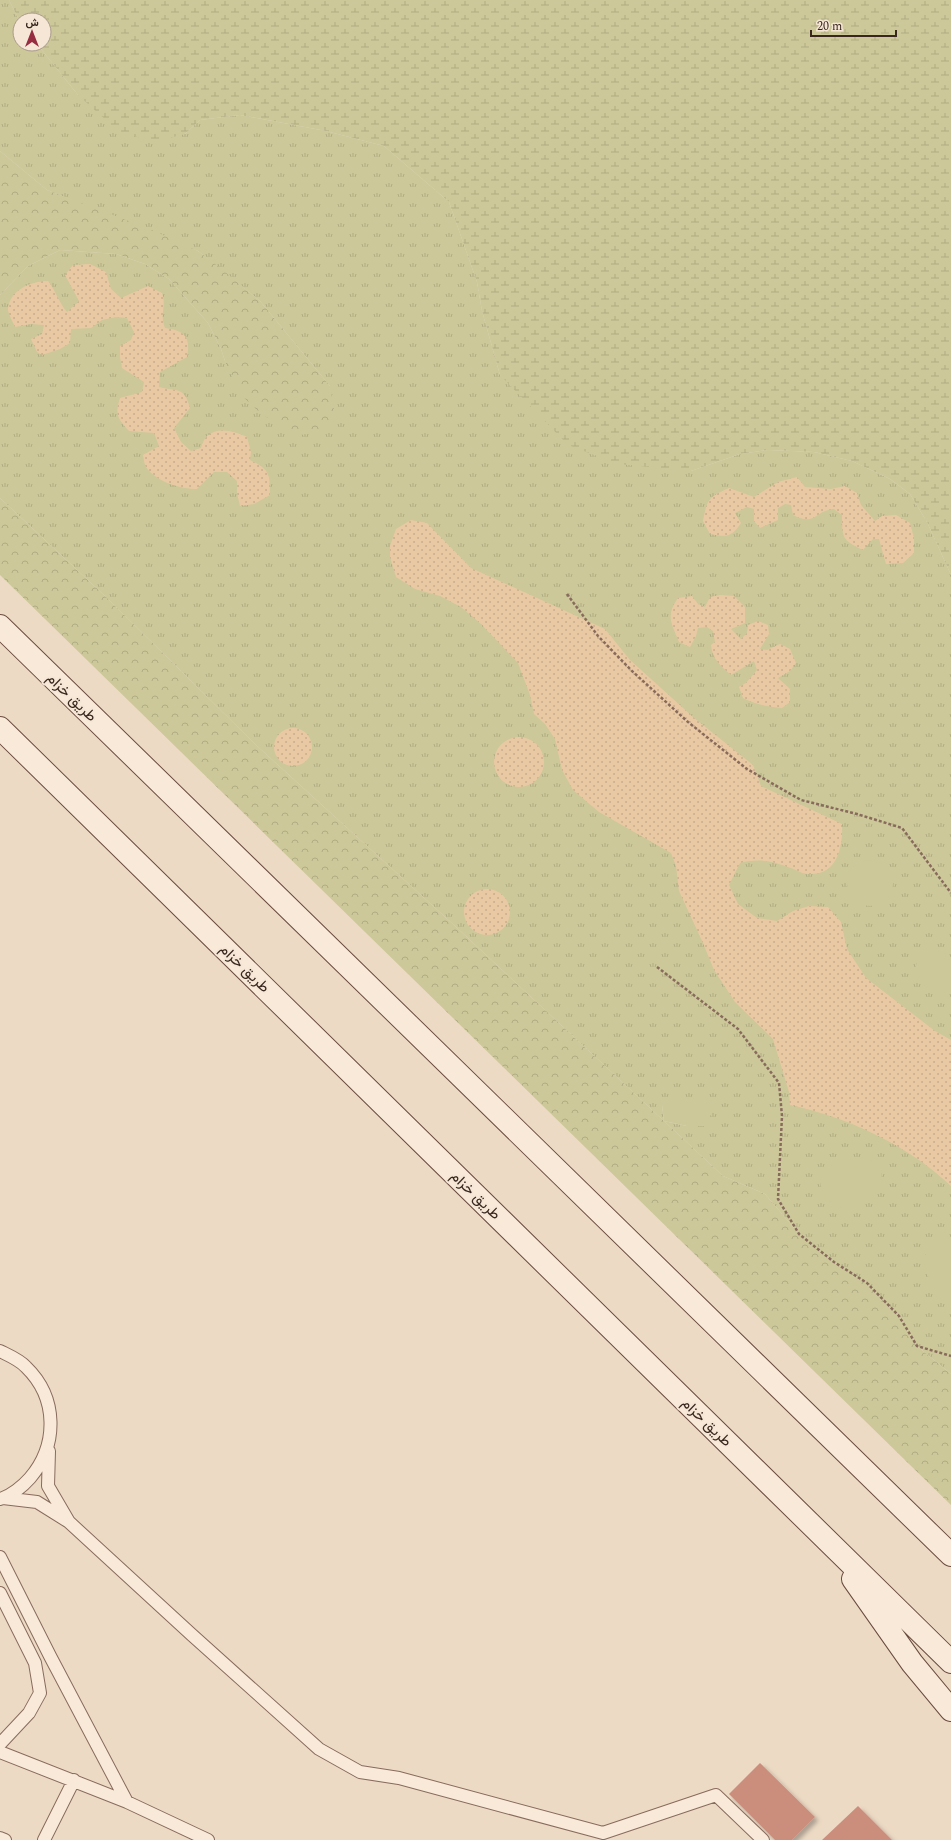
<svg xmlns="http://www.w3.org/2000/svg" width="951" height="1840" viewBox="0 0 951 1840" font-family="Spectral,Vazirmatn,serif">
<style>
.grass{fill:url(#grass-tufts)}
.forest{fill:url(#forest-crowns)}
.wetland{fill:url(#wetland-marsh)}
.sand{fill:url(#sand-dots)}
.pitch{fill:#ccc899}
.building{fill:#cb8e7c;filter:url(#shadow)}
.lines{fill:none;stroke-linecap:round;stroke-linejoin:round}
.lane-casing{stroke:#886b5c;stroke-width:14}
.secondary-casing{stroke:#6a4c3f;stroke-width:24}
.path{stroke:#886b5c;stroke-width:2.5;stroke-dasharray:3 2;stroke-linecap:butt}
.lane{stroke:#f8e9d9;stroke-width:12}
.secondary{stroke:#f8e9d9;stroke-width:22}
.labels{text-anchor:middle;stroke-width:3.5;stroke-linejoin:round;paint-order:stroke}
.street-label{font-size:15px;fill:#39271f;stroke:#f5e6d5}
</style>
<defs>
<pattern id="grass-tufts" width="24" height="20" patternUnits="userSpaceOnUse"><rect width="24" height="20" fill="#ccc899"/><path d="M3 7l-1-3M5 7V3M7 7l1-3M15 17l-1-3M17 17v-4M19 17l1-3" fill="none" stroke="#b0ac83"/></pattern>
<pattern id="forest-crowns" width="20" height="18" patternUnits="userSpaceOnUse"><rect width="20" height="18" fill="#ccc899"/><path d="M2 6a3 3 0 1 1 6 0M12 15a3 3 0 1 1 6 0" fill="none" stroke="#b0ac83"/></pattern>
<pattern id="wetland-marsh" width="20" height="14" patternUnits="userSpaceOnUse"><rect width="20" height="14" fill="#ccc899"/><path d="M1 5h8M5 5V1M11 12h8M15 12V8" fill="none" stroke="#b0ac83"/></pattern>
<pattern id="sand-dots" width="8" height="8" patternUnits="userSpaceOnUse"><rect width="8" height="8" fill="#e9c9a3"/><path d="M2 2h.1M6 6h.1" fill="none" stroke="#c9ad8c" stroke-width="1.8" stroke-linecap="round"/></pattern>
<filter id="shadow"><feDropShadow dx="3.5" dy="3.5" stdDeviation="2" flood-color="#0004"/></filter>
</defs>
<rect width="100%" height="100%" fill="#eddac5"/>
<path class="grass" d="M0,0H9L20,22V44H37L78,95L185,134L200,120L240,115L326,131L384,146L449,202L477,282L482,311L500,375L691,471L740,454L768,450L814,452L852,461L890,479L910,494L927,522L951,575V1374L917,1346L899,1316L867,1283L834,1262L799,1234L765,1194L723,1176L664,1121L687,1126L662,1105L664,1121L455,926L256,745L105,596L0,498V295L28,266L60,250L116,254L145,264L169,279L208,323L221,349L226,364L330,386L260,301L198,251L47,190L0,151Z"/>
<path class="forest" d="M0,151L47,190L152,230L198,251L219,267L260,301L330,386L335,416L324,432L299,435L280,427L257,410L241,395L226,364L221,349L208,323L169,279L145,264L116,254L60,250L28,266L0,295Z
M0,498L105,596L256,745L455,926L723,1176L765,1194L799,1234L834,1262L867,1283L899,1316L917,1346L951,1374V1505L0,575Z"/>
<path class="wetland" d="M9,0H951V575L927,522L910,494L890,479L852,461L814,452L768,450L740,454L691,471L618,464L568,445L500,375L482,311L477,282L449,202L384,146L326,131L240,115L200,120L185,134L154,142L118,131L78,95L37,44H44V20H20V22Z"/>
<path class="sand" d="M90,264L106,272L111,289L121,298L148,286L162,293C167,309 159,312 165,328C185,331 191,337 187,357L160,372L159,387C178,392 184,386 190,408L174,428L181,442L191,451L201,448C202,444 204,439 207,436C219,426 235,432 247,437L251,452L250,460C270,470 270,474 270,495L254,504L240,506L237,493V481L227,472H214L197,489C181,489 156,482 146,467C144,464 144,459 143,455L159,446L154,433L129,431C117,418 115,414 120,398L142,392L144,382L122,368L120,357V346L131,340L134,332L127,318L116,317L102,320L91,328L71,329L70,343L60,349L42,355L37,352L31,339L42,334L44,325L31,324L15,327C13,322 8,314 8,309C10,290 31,281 48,281C56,291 59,303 67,312L79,301L65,275L73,265Z
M797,477L805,487L831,489L845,486L857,493L861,505L875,521L882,516L896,515L910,523L914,538V553L903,563L886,564L879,539H873L863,550C842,540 842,538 842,515L834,509C815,510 816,527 793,515L791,505L785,504L778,508V520L760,528L754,521V509L747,507L735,513L741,523C731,538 726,537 710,534L703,521C707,499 709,497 729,488L754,497L778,482Z
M411,520L427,523L471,568L605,629L630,660L693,717L753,765L761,786L842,824C843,846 838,876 808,874C803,874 796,870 791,868C772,861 760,858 740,863L729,885L738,904L757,918L777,921L793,911L809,906L828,907L841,922L847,949L866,978L935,1031L951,1040V1186C908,1145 847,1117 790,1105L789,1092L773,1039L735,1002L714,970L703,943L679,891L676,866L671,853L599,812L573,790L562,770L555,739L545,724L534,714L530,695L518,663L481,624L461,607L440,596L415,589L396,577L390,557V546L396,529Z
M720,595L734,596L745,607V623L731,629L741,639L747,633L748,625L758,621L768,625L769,634L760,649L767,650L780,644L790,649L796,663L790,671L778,678L790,689V702L782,708C769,707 754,704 743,698L739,687L746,683L757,670L754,661L731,675C721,666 712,659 711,645L715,642L713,631L707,627L698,628L696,636L690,647L679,642C672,624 665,616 678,598L692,596L698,604L705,607L710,597Z
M274 747a19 19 0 1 1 38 0a19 19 0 1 1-38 0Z
M494 762a25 25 0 1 1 50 0a25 25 0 1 1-50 0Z
M464 912a23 23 0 1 1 46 0a23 23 0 1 1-46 0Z"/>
<path class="pitch" d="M847 883a23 23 0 1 1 46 0a23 23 0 1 1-46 0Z
M938,951L944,953L951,958V983C927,1011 893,954 938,951Z
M673,1097L700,1099L714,1109L705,1126H687L664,1121L662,1105Z
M863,1157L882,1166L881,1187L867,1203L847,1210L824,1198L818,1174L840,1161Z
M943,1241L951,1246V1299L933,1285L924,1269L927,1245Z"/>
<path class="building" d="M760,1763L815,1817L792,1840H775L729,1794Z
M858,1806L892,1840H822Z"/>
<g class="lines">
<g class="lane-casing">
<path id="lane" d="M0,1351C8,1355 20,1360 26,1367C58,1398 58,1445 30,1478C23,1486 11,1496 0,1499
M3,1498L37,1502L69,1522L48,1486L49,1451
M69,1522L192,1635L319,1749L360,1772L399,1778L603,1833L716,1795L763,1840
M0,1557L50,1656L127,1802
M0,1593L35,1663L40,1693L29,1713L0,1744
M0,1752L127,1802L208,1840
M0,1838L5,1840
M44,1840L74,1780"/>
</g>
<g class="secondary-casing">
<path id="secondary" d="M0,626L951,1555
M0,728L951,1662
M853,1579L912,1663L951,1710"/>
</g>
<path class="path" d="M567,594L598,636L632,671L688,722L747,769L801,800L857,814L902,828L951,893
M657,967L738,1029L779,1083L782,1116L778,1199L799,1234L834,1262L867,1283L899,1316L917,1346L951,1356"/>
<use href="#lane" class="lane"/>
<use href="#secondary" class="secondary"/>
</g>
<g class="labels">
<g class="street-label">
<text transform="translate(72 697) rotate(44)" y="5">طريق خزام</text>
<text transform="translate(245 968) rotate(44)" y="5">طريق خزام</text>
<text transform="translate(476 1195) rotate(44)" y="5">طريق خزام</text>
<text transform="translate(707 1422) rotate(44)" y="5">طريق خزام</text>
</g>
</g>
<g transform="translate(32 32)"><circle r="19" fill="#f5e6d5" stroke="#aa9a8c"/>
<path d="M0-3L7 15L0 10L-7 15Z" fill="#962d41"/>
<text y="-6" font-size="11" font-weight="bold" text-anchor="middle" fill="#39271f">ش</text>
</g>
<path d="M811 30v6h85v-6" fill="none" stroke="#39271f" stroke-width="2"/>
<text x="817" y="30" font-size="12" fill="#39271f" stroke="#f5e6d5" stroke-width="3" paint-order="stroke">20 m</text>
</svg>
